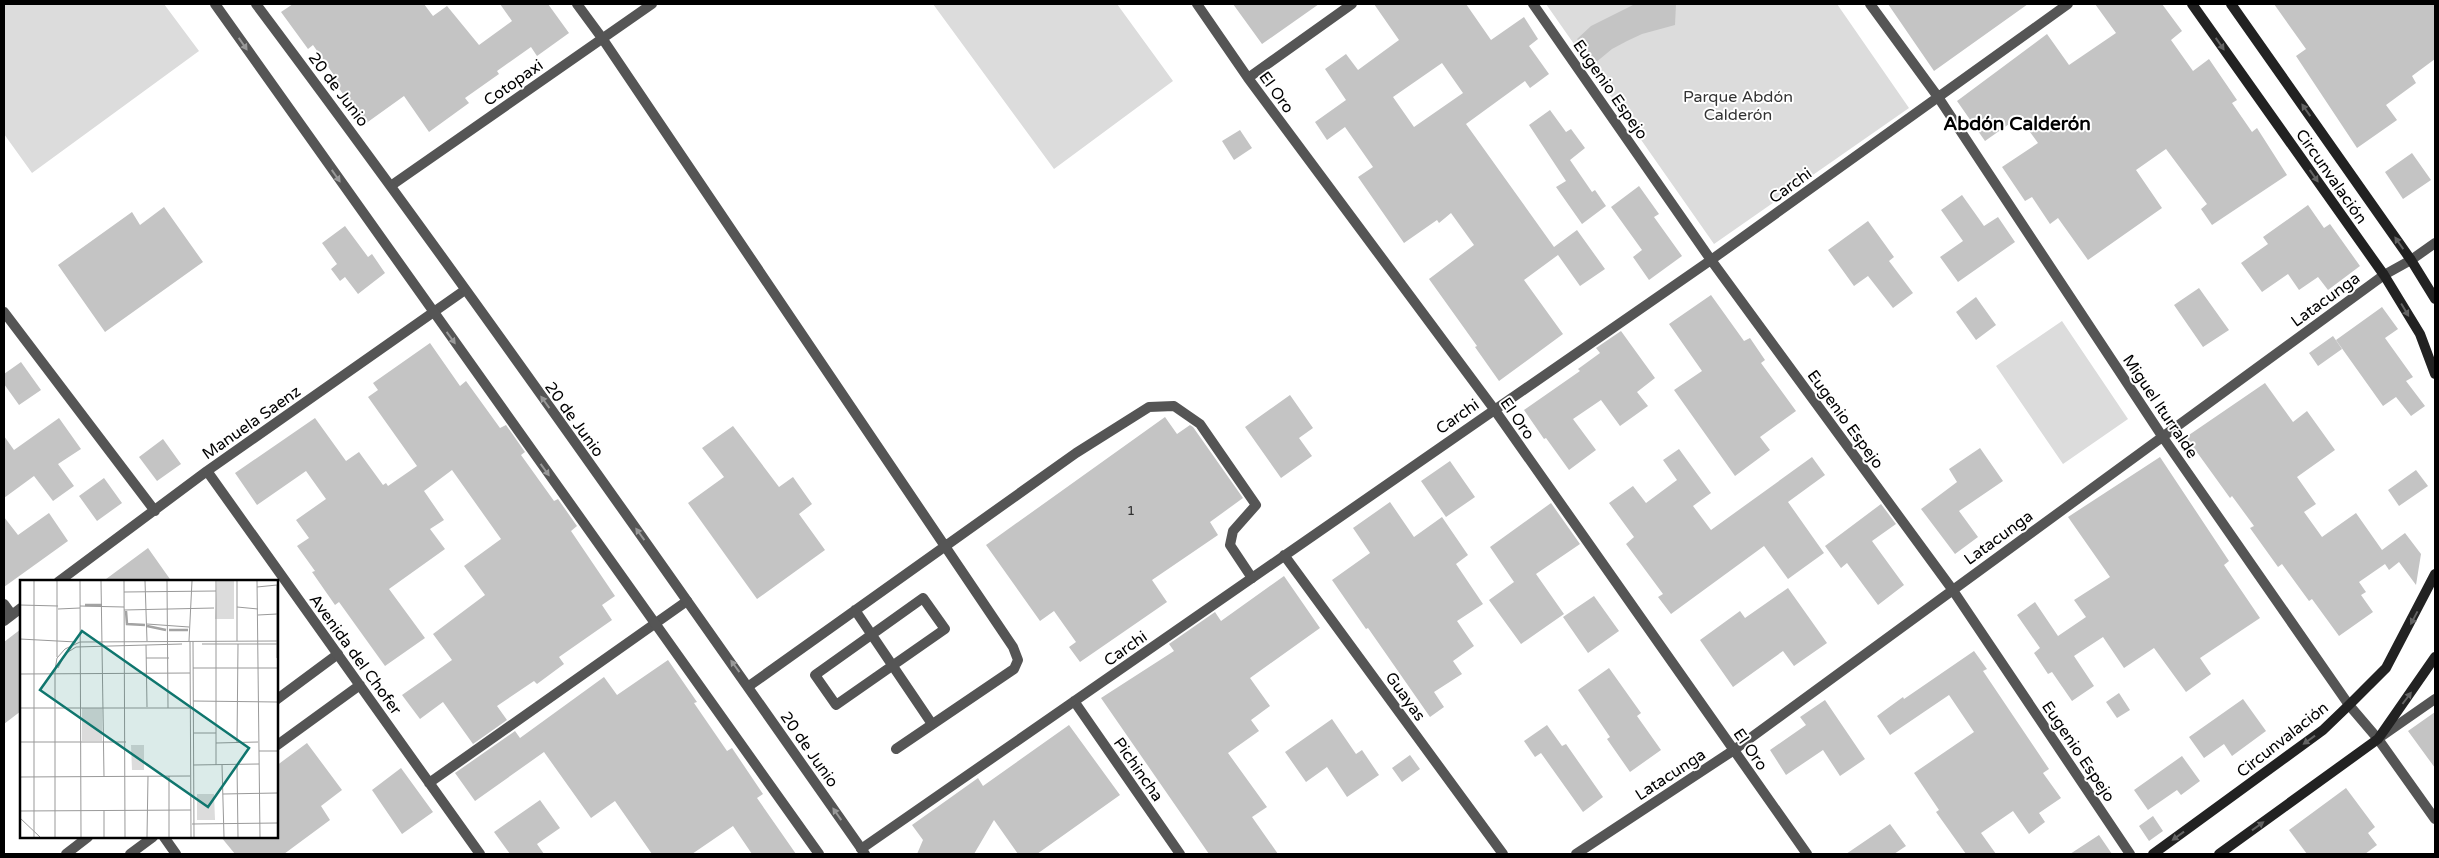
<svg xmlns="http://www.w3.org/2000/svg" width="2439" height="858" viewBox="0 0 2439 858" font-family="'Varela Round',sans-serif">
<style>
.green{fill:#dcdcdc}
.building{fill:#c4c4c4;fill-rule:evenodd}
.lines{fill:none;stroke-linecap:round;stroke-linejoin:round}
.service{stroke:#555;stroke-width:10}
.minor{stroke:#555;stroke-width:10}
.tertiary{stroke:#555;stroke-width:10}
.secondary{stroke:#222;stroke-width:10}
.oneway{fill:#999}
.oneway2{fill:#646464}
.labels{text-anchor:middle;stroke-width:4;stroke-linejoin:round;paint-order:stroke}
.number-label{font-size:14px;fill:#313131}
.street-label{font-size:16px;fill:#000;stroke:#fff}
.park-label{font-size:16px;fill:#333;stroke:#fff}
.quarter-label{font-size:19px;font-weight:bold;fill:#000;stroke:#fff}
.inset-river{fill:none;stroke:#a3a3a3;stroke-width:2.5}
.inset-road{fill:none;stroke:#999;stroke-width:1}
.view{fill:#0f766e;fill-opacity:0.15;stroke:#0f766e;stroke-width:2.5}
.inset-edge{fill:none;stroke:#000;stroke-width:2.5}
</style>
<rect width="100%" height="100%" fill="#fff"/>
<path class="green" d="M4,4H164L199,51L32,173L4,134Z
M933,4H1117L1173,81L1054,169Z
M1546,4H1837L1909,108L1714,244Z
M2062,321L2128,419L2063,464L1996,366Z"/>
<path class="building" d="M293,4H424L433,16L447,6L479,45L512,21L500,4H548L569,33L537,56L531,47L497,71L499,74L465,98L469,103L429,132L404,96L365,124L335,83L338,81L313,45L308,49L281,12Z
M1233,4H1319L1262,44Z
M1374,4H1466L1491,40L1524,17L1538,39L1529,46L1549,74L1530,88L1525,81L1466,124L1554,247L1577,230L1605,269L1580,286L1558,255L1524,280L1563,334L1499,381L1475,347L1477,346L1429,279L1474,245L1451,213L1439,223L1437,220L1404,243L1358,177L1373,167L1345,127L1327,140L1315,122L1346,100L1325,69L1346,54L1358,70L1399,40ZM1442,63L1463,93L1414,127L1393,97Z
M1635,4H1676L1675,25L1642,34L1627,41L1612,49L1595,63L1577,39L1591,26Z
M1888,4H2028L1934,71Z
M2095,4H2162L2182,31L2171,40L2193,71L2209,59L2237,100L2232,103L2252,132L2257,128L2287,175L2212,225L2201,209L2207,204L2166,149L2136,170L2162,208L2088,260L2058,218L2050,224L2032,197L2025,201L2002,167L2038,143L2019,117L1985,141L1957,101L2047,34L2069,65L2116,33Z
M2274,4H2435V59L2412,76L2416,83L2386,105L2397,120L2357,148L2296,56L2306,49Z
M1550,110L1566,132L1571,129L1585,148L1570,160L1592,192L1595,190L1606,206L1582,224L1556,187L1566,181L1529,125Z
M1240,130L1252,148L1234,160L1222,141Z
M2412,153L2431,180L2403,199L2385,172Z
M1639,186L1659,214L1654,217L1682,256L1649,280L1633,257L1642,250L1611,207Z
M1962,195L1984,226L1998,217L2015,242L1958,282L1940,257L1963,241L1941,210Z
M2308,205L2324,228L2330,224L2360,266L2328,290L2318,277L2299,290L2288,274L2262,292L2241,263L2268,244L2263,237Z
M164,207L203,262L105,332L58,265L132,212L140,225Z
M1868,221L1894,257L1889,261L1913,293L1893,308L1868,276L1854,286L1828,250Z
M345,226L368,257L372,254L385,273L358,294L345,277L340,281L331,269L337,264L322,243Z
M2199,288L2229,330L2203,347L2174,305Z
M1711,295L1744,341L1750,338L1765,360L1761,363L1796,411L1760,437L1770,450L1735,476L1674,390L1702,371L1669,324Z
M1976,297L1996,325L1976,340L1956,312Z
M2382,307L2398,329L2385,338L2413,377L2406,381L2425,406L2411,416L2396,397L2383,406L2336,340Z
M1621,331L1655,378L1637,392L1648,406L1620,426L1601,400L1573,419L1596,450L1569,470L1546,438L1544,439L1524,410L1580,371L1578,369L1600,353L1596,348Z
M2333,336L2342,349L2318,366L2309,353Z
M430,343L460,386L466,381L500,428L506,425L525,452L521,455L554,501L558,499L577,526L571,531L615,596L602,605L612,620L559,657L564,664L537,684L534,681L497,706L507,720L473,744L443,702L420,719L402,695L452,660L433,634L485,595L464,566L501,539L452,470L424,491L444,520L430,529L445,549L389,589L425,638L385,666L339,602L335,605L312,572L315,571L297,546L309,538L296,520L326,499L306,471L257,505L235,473L315,418L346,461L359,452L383,485L386,483L388,486L417,466L368,397L378,390L373,383Z
M21,362L41,390L19,405L4,384V374Z
M2265,383L2293,422L2307,411L2335,450L2297,477L2316,504L2304,512L2322,537L2356,513L2382,550L2405,533L2421,554L2416,585L2399,562L2389,570L2385,564L2359,582L2366,592L2361,595L2373,612L2339,636L2312,599L2309,601L2282,564L2278,567L2250,528L2254,526L2232,496L2230,498L2186,437Z
M1290,395L1313,428L1299,438L1312,456L1281,478L1245,427Z
M1165,417L1177,434L1190,425L1193,427L1243,498L1210,522L1218,535L1152,580L1167,602L1080,662L1069,647L1076,642L1054,611L1040,621L986,545Z
M59,418L81,449L58,464L74,486L53,501L34,476L4,498V436L14,450Z
M733,426L779,487L793,477L812,504L799,514L825,550L757,599L688,503L724,477L702,448Z
M163,439L181,464L157,481L139,457Z
M1980,448L2003,481L1959,511L1978,537L1955,554L1921,509L1957,482L1949,469Z
M1679,449L1711,493L1693,506L1711,530L1812,457L1825,475L1788,502L1824,553L1788,579L1764,546L1671,614L1658,597L1663,594L1626,544L1634,537L1609,503L1633,486L1646,503L1677,480L1663,460Z
M2160,457L2229,561L2224,565L2260,618L2200,658L2211,674L2186,692L2154,648L2124,668L2103,637L2074,656L2094,686L2072,701L2052,672L2048,674L2034,653L2040,648L2017,615L2035,602L2058,636L2086,617L2074,600L2110,577L2068,517Z
M1450,461L1475,497L1446,517L1421,481Z
M2416,470L2428,486L2399,506L2388,490Z
M104,478L122,503L97,521L79,496Z
M1390,502L1414,537L1442,517L1468,555L1456,564L1483,604L1457,621L1474,646L1453,661L1462,674L1434,692L1444,707L1430,717L1368,628L1366,629L1332,580L1370,553L1353,528Z
M1551,503L1580,544L1536,574L1564,614L1521,644L1489,600L1514,582L1490,547Z
M1881,504L1896,524L1872,541L1904,585L1878,605L1847,563L1841,568L1825,546Z
M49,513L68,541L4,587V517L18,535Z
M148,548L172,582H102Z
M1284,576L1320,628L1250,678L1270,706L1251,720L1259,731L1228,753L1267,807L1252,817L1278,854H1209L1101,698L1174,651L1169,644L1215,612L1221,621Z
M1788,588L1827,643L1794,666L1783,651L1733,687L1700,640L1740,611L1745,618Z
M1594,596L1619,631L1588,653L1563,617Z
M21,629V711L4,724V642Z
M1974,651L1987,669L1983,671L2049,769L2043,773L2061,798L2039,813L2045,822L2029,834L2013,811L1981,833L1996,854H1966L1936,812L1939,810L1914,773L1974,732L1949,695L1890,735L1877,716L1903,697L1904,699Z
M668,660L697,702L694,703L727,751L732,748L763,794L757,798L796,854H752L733,826L692,854H652L615,801L591,818L544,752L475,801L455,773L515,731L520,738L604,677L617,695Z
M1609,668L1641,713L1637,716L1661,750L1630,772L1607,739L1610,737L1578,690Z
M2119,693L2130,710L2117,718L2106,702Z
M2243,699L2266,731L2232,756L2224,744L2204,758L2189,737Z
M1825,700L1865,759L1840,776L1823,750L1786,775L1770,750L1806,725L1800,717Z
M2435,712V768L2408,731Z
M1332,719L1356,754L1362,750L1379,775L1347,797L1327,767L1306,782L1285,752Z
M1069,725L1120,795L1037,854H1018L994,820L974,854H917L923,840L912,825L978,778L983,786Z
M1547,725L1562,746L1566,744L1603,797L1583,812L1541,753L1535,757L1524,741Z
M307,743L342,790L321,806L330,820L284,854H235L221,837H276V766Z
M1410,755L1420,769L1402,782L1392,768Z
M2182,756L2200,781L2181,795L2177,790L2148,810L2134,790Z
M401,768L433,812L402,834L372,790Z
M2346,788L2375,827L2368,833L2377,845L2365,854H2307L2289,830Z
M540,800L560,828L537,844L544,854H510L494,832Z
M2153,816L2163,831L2149,841L2139,826Z
M1890,824L1906,846L1894,854H1846Z
M2099,835L2112,854H2070Z"/>
<g class="lines">
<path class="service" d="M602,38L1013,647L1018,660L1014,669L896,749
M923,598L945,629L836,705L815,675Z
M855,610L932,724
M749,686L1076,453L1149,407L1174,406L1200,424L1256,505L1233,531L1230,545L1252,578
M276,700L338,654
M66,854L88,837"/>
<path class="minor" d="M577,4L602,38
M1197,4L1248,78L1494,409L1807,854
M1533,4L1711,260L1952,589L2130,854
M1870,4L1938,97L2162,436L2349,705L2378,739L2435,819
M1248,78L1352,4
M392,185L652,4
M4,312L155,511
M207,471L480,854
M1284,555L1503,854
M58,582L207,471L465,290
M4,604L12,615
M4,621L21,608
M1074,701L1180,854
M2379,738L2435,699
M276,746L360,685
M429,783L687,601
M164,837L176,854
M861,849L1711,260L2068,4
M130,854L153,837
M1576,854L1734,750L2384,275L2411,260L2435,243"/>
<path class="tertiary" d="M215,4L819,854
M256,4C465,283 665,569 865,854"/>
<path class="secondary" d="M2192,4L2384,275L2420,334L2435,374
M2231,4L2411,260L2435,299
M2153,854L2323,730L2349,705L2386,668L2435,574
M2219,854L2378,739L2435,657"/>
</g>
<defs><path id="oneway-solid" d="M-6-.8H1V-3.2L6.5 0L1 3.2V.8H-6Z" transform="scale(1.25)"/></defs>
<g class="oneway">
<use href="#oneway-solid" transform="translate(243 44) rotate(55)"/>
<use href="#oneway-solid" transform="translate(336 176) rotate(55)"/>
<use href="#oneway-solid" transform="translate(451 338) rotate(54)"/>
<use href="#oneway-solid" transform="translate(545 402) rotate(-126)"/>
<use href="#oneway-solid" transform="translate(545 470) rotate(54)"/>
<use href="#oneway-solid" transform="translate(640 534) rotate(-126)"/>
<use href="#oneway-solid" transform="translate(735 666) rotate(-126)"/>
<use href="#oneway-solid" transform="translate(837 814) rotate(-125)"/>
</g>
<g class="oneway2">
<use href="#oneway-solid" transform="translate(2220 44) rotate(55)"/>
<use href="#oneway-solid" transform="translate(2306 110) rotate(-125)"/>
<use href="#oneway-solid" transform="translate(2314 176) rotate(55)"/>
<use href="#oneway-solid" transform="translate(2399 243) rotate(-125)"/>
<use href="#oneway-solid" transform="translate(2405 310) rotate(59)"/>
<use href="#oneway-solid" transform="translate(2414 618) rotate(118)"/>
<use href="#oneway-solid" transform="translate(2407 698) rotate(-53)"/>
<use href="#oneway-solid" transform="translate(2309 740) rotate(144)"/>
<use href="#oneway-solid" transform="translate(2258 826) rotate(-36)"/>
<use href="#oneway-solid" transform="translate(2178 836) rotate(144)"/>
</g>
<g class="labels">
<g class="number-label">
<text x="1131" y="515">1</text>
</g>
<g class="street-label">
<text transform="translate(513 82) rotate(-35)" y="6">Cotopaxi</text>
<text transform="translate(339 89) rotate(53)" y="6">20 de Junio</text>
<text transform="translate(1611 89) rotate(55)" y="6">Eugenio Espejo</text>
<text transform="translate(1277 92) rotate(54)" y="6">El Oro</text>
<text transform="translate(2332 176) rotate(55)" y="6">Circunvalación</text>
<text transform="translate(1790 185) rotate(-36)" y="6">Carchi</text>
<text transform="translate(2325 299) rotate(-36)" y="6">Latacunga</text>
<text transform="translate(2161 406) rotate(56)" y="6">Miguel Iturralde</text>
<text transform="translate(1457 416) rotate(-35)" y="6">Carchi</text>
<text transform="translate(1518 418) rotate(55)" y="6">El Oro</text>
<text transform="translate(575 419) rotate(54)" y="6">20 de Junio</text>
<text transform="translate(1846 419) rotate(54)" y="6">Eugenio Espejo</text>
<text transform="translate(251 422) rotate(-35)" y="6">Manuela Saenz</text>
<text transform="translate(1998 537) rotate(-36)" y="6">Latacunga</text>
<text transform="translate(1125 648) rotate(-35)" y="6">Carchi</text>
<text transform="translate(356 654) rotate(54)" y="6">Avenida del Chofer</text>
<text transform="translate(1406 696) rotate(54)" y="6">Guayas</text>
<text transform="translate(2282 739) rotate(-38)" y="6">Circunvalación</text>
<text transform="translate(810 749) rotate(55)" y="6">20 de Junio</text>
<text transform="translate(1751 749) rotate(55)" y="6">El Oro</text>
<text transform="translate(2079 751) rotate(56)" y="6">Eugenio Espejo</text>
<text transform="translate(1139 769) rotate(55)" y="6">Pichincha</text>
<text transform="translate(1670 774) rotate(-33)" y="6">Latacunga</text>
</g>
<g class="park-label">
<text x="1738" y="102">Parque Abdón<tspan x="1738" dy="18">Calderón</tspan></text>
</g>
<g class="quarter-label">
<text x="2017" y="130">Abdón Calderón</text>
</g>
</g>
<g transform="translate(20 580)">
<rect width="258" height="258" fill="#fff"/>
<path d="M197,1H214V39H195ZM62,128H82V161H62ZM111,165H124V190H112ZM177,214H194L195,240H177Z" fill="#dcdcdc"/>
<path class="inset-river" d="M65,25H82M106,31L107,44L125,45M127,46L146,50M149,50H168"/>
<path class="inset-road" d="M60,1L61,257M81,1L84,197M104,1L105,257M125,1L127,61M147,1L148,128M196,1V185M217,1V61M237,1L240,257M257,5V78M237,7L257,5M104,12L196,11M0,25L38,26M60,26L104,27M217,27L238,29M38,29L60,28M104,30L194,28M238,35L257,34M127,44L169,47M0,59L56,62M169,61L172,1M170,61L171,257M173,61L174,257M182,64H257M126,65L127,127M37,77V1M126,78H149M38,88L45,74L56,67L162,64M173,88H257M0,94L170,93M173,121L257,122M0,128H170M173,153H196M0,162H106M196,163L238,162M217,163L218,64M239,171H257M173,185L239,184M202,185L204,257M217,185L218,257M149,196V257M0,197L170,196M203,214L257,213M0,231L171,230M0,238L20,257M172,244L257,243M14,257V1M35,257V90L37,78L45,69L60,62L257,61M84,257V230M127,257L128,196"/>
<path class="view" d="M62,51L229,168L188,227L20,110Z"/>
<rect width="258" height="258" class="inset-edge"/>
</g>
<rect width="2439" height="858" fill="none" stroke="#000000" stroke-width="10"/>
</svg>
